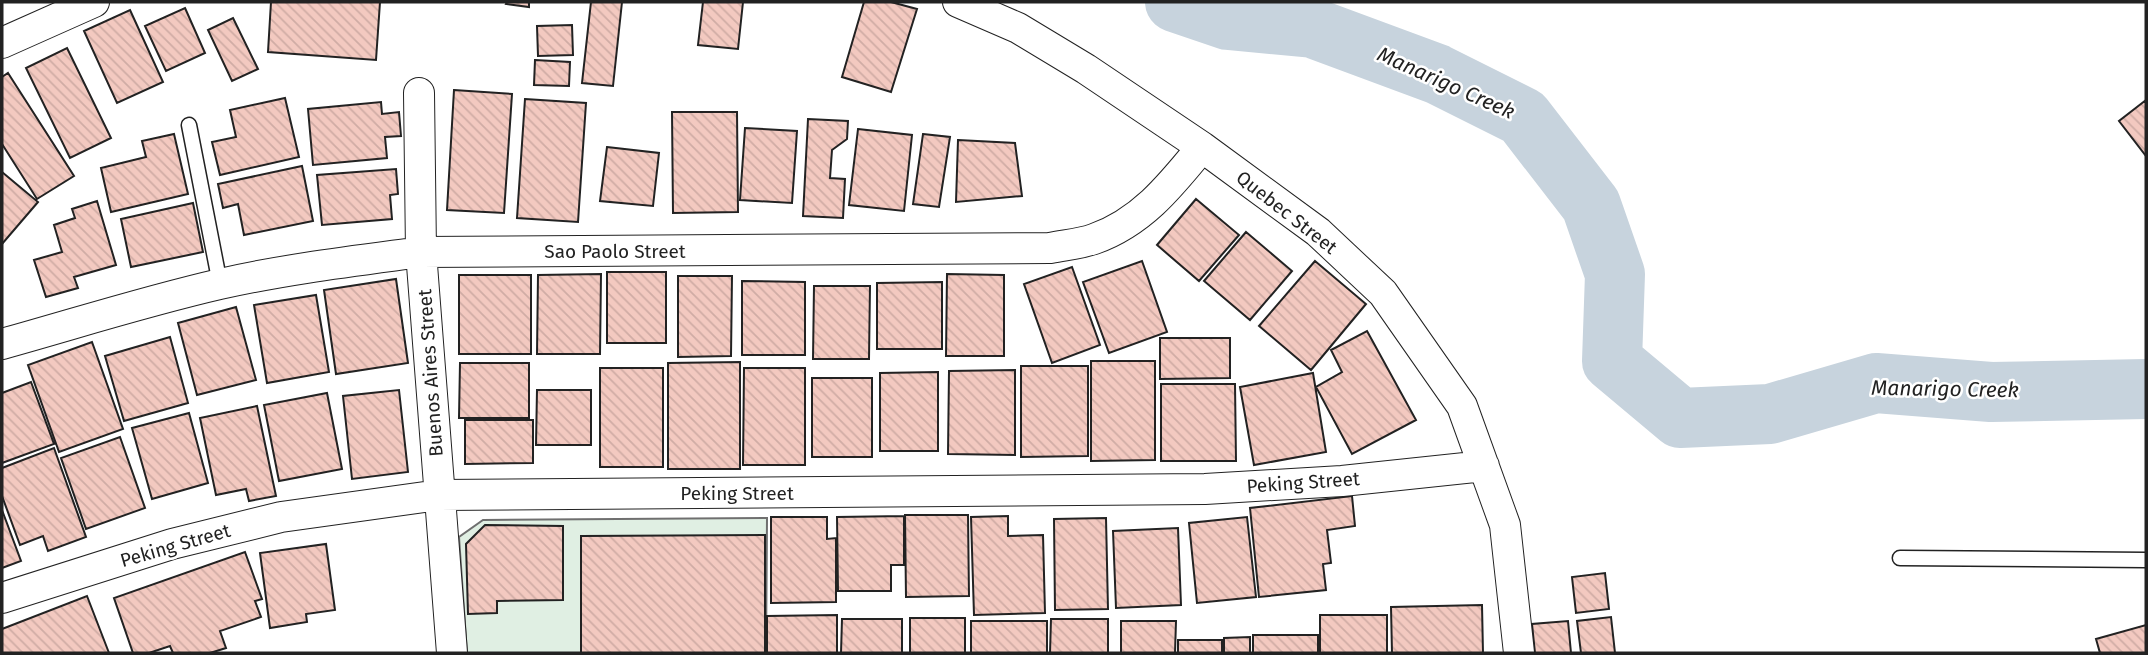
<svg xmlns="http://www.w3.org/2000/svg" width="2148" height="655" viewBox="0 0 2148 655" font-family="'Fira Sans',sans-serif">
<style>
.garden{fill:#e0efe3;stroke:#6f6f6f;stroke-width:2}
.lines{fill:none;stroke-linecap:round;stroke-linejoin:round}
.river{stroke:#c7d3dd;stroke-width:60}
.building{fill:url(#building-back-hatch);stroke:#222;stroke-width:2}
.lane-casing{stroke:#222;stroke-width:17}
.street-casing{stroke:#222;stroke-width:32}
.lane{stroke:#fff;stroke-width:14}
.street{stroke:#fff;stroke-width:30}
.labels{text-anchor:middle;stroke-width:5;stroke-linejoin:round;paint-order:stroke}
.street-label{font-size:19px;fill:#222;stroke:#fff}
.water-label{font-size:21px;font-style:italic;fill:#222;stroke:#fff}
</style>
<defs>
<pattern id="building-back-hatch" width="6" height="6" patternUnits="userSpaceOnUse" patternTransform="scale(1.75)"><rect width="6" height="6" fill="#f3c9c0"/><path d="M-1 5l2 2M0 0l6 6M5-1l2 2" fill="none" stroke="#d0aca5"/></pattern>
</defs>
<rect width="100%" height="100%" fill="#fff"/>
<path class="garden" d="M767,518L766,653H467L459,537L483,520Z"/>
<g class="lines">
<path class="river" d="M1175,2L1228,20L1313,28L1437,74L1523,117L1591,205L1615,274L1612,361L1680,418L1770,414L1876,383L1991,392L2146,389"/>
</g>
<path class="building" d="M271,2H380L376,60L268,52Z
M507,2H529V7L506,4Z
M591,2H622L613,86L582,83Z
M703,2H743L738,49L698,45Z
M864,2H891L917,9L891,92L842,77Z
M185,8L205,53L166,71L145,26Z
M130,10L163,82L117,103L84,31Z
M233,18L258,69L232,81L208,30Z
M572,25L573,55L538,56L537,26Z
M67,48L111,138L70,158L26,68Z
M535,60L570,62L569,86L534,85Z
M8,73L74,176L37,199L2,144V77Z
M454,90L512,94L504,213L447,210Z
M285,98L299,157L220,175L212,142L236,137L230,110Z
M525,99L586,103L578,222L517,218Z
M2146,100V156L2119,121Z
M381,102L382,114L399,112L401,136L385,137L387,158L313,165L308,109Z
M672,112H737L738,212L673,213Z
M808,119L848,121L847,139L832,150L830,178L845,179L843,218L803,216Z
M745,128L797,131L792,203L740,200Z
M858,129L912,135L904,211L849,205Z
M174,134L188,194L111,212L101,168L146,157L142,141Z
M923,134L950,137L939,207L913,204Z
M958,140L1015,143L1022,196L956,202Z
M607,147L659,153L653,206L600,201Z
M302,166L313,221L244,235L238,204L223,208L218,184Z
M396,169L398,194L390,195L392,219L322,225L317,175Z
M2,172L38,202L2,244Z
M1196,199L1239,235L1199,281L1157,245Z
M97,201L116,265L74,277L78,288L46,297L34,260L62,252L54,225L75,218L72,209Z
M193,203L203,252L131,267L121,219Z
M1246,232L1292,271L1250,320L1204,281Z
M1142,261L1167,332L1109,353L1083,282Z
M1315,261L1366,304L1311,370L1259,326Z
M1072,267L1100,345L1052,363L1024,284Z
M607,272H666V343H607Z
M601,274L600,354H537L538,275Z
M947,274L1004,275V356H946Z
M459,275H531V354H459Z
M678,276H732L731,356L678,357Z
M396,279L408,363L336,374L324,290Z
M742,281L805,282V355H742Z
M942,282V349H877V283Z
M814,286H870L869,359H813Z
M316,295L329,372L267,383L254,305Z
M236,307L256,380L197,395L178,323Z
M1367,331L1416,420L1352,454L1316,387L1342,372L1331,350Z
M170,337L188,403L124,421L105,356Z
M1160,338H1230V378L1160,379Z
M92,342L123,429L59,452L28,365Z
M1091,361H1155V460L1091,461Z
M740,362V469H668V363Z
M460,363H529V418H459Z
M1021,366H1088V456L1021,457Z
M600,368H663V467H600Z
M744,368H805V465H743Z
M1015,370V455L948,454L949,371Z
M938,372V451H880V373Z
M1313,373L1326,452L1254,465L1240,387Z
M812,378H872V457H812Z
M31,382L54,444L2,463V393Z
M1161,384H1235L1236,461H1161Z
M399,390L408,472L352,479L343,396Z
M537,390H591V445H536Z
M327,393L342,469L279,481L264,405Z
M257,406L276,496L249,501L246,489L216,495L200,418Z
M189,413L208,483L152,499L132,428Z
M465,420H533V463L465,464Z
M120,437L145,508L86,529L61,458Z
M54,448L86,537L48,551L43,536L20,545L2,496V468Z
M1352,496L1355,526L1327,530L1331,563L1323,564L1326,590L1259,597L1250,508Z
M2,510L21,561L2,568Z
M905,515H968L969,596L906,597Z
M904,516V565H891V591H838L837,517Z
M1008,516V536L1043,535L1045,613L974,615L971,517Z
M771,517H827V539L836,538V602L771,603Z
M1247,517L1256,597L1197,603L1189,523Z
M1106,518L1108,609L1055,610L1054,519Z
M485,525L563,526V600L497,601V613L468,614L466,544Z
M1178,528L1181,605L1116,608L1113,531Z
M765,535V653H581V536Z
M326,544L335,610L306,614L307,622L270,628L260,553Z
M245,552L262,599L255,601L261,617L220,631L226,648L210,653H173L170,646L149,653H133L114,598Z
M1605,573L1609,609L1576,613L1572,577Z
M87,596L109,653H2V629Z
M1482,605L1483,653H1392L1391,607Z
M837,615V653H767V616Z
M1320,615H1387V653H1320Z
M1611,617L1615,653H1581L1577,621Z
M910,618H965V653H910Z
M842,619H902V653H841Z
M1051,619H1108V653H1050Z
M971,621H1047V653H971Z
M1121,621H1176L1175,653H1121Z
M1568,621L1571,653H1535L1532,624Z
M2146,625V653H2100L2096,639Z
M1253,635H1318V653H1253Z
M1250,637V653H1224V638Z
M1178,640H1222V653H1178Z"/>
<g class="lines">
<g class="lane-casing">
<path id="lane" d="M189,125L220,284
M1900,558L2146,560"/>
</g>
<g class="street-casing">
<path id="street" d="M958,2L1018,28L1086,69L1202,147L1318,232L1383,293L1462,406L1505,525L1519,653
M2,43L94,2
M419,93L421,252L452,653
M2,344C74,324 146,301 220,284C286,269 354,261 421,252L1050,248C1064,245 1080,244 1094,239C1142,222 1171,185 1202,147
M2,598L172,544L281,517L439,495L1205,489L1342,481L1484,466"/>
</g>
<use href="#lane" class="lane"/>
<use href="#street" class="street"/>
</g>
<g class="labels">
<g class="street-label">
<text transform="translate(1287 212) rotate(38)" y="7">Quebec Street</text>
<text x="615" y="258">Sao Paolo Street</text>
<text transform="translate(430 373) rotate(-94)" y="7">Buenos Aires Street</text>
<text transform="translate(1303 482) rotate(-4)" y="7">Peking Street</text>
<text x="737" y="500">Peking Street</text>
<text transform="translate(175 545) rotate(-16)" y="7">Peking Street</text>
</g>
<g class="water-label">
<text transform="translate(1446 83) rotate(24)" y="7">Manarigo Creek</text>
<text transform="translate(1945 389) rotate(1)" y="7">Manarigo Creek</text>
</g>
</g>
<rect width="2148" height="655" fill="none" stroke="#222222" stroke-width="7"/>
</svg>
